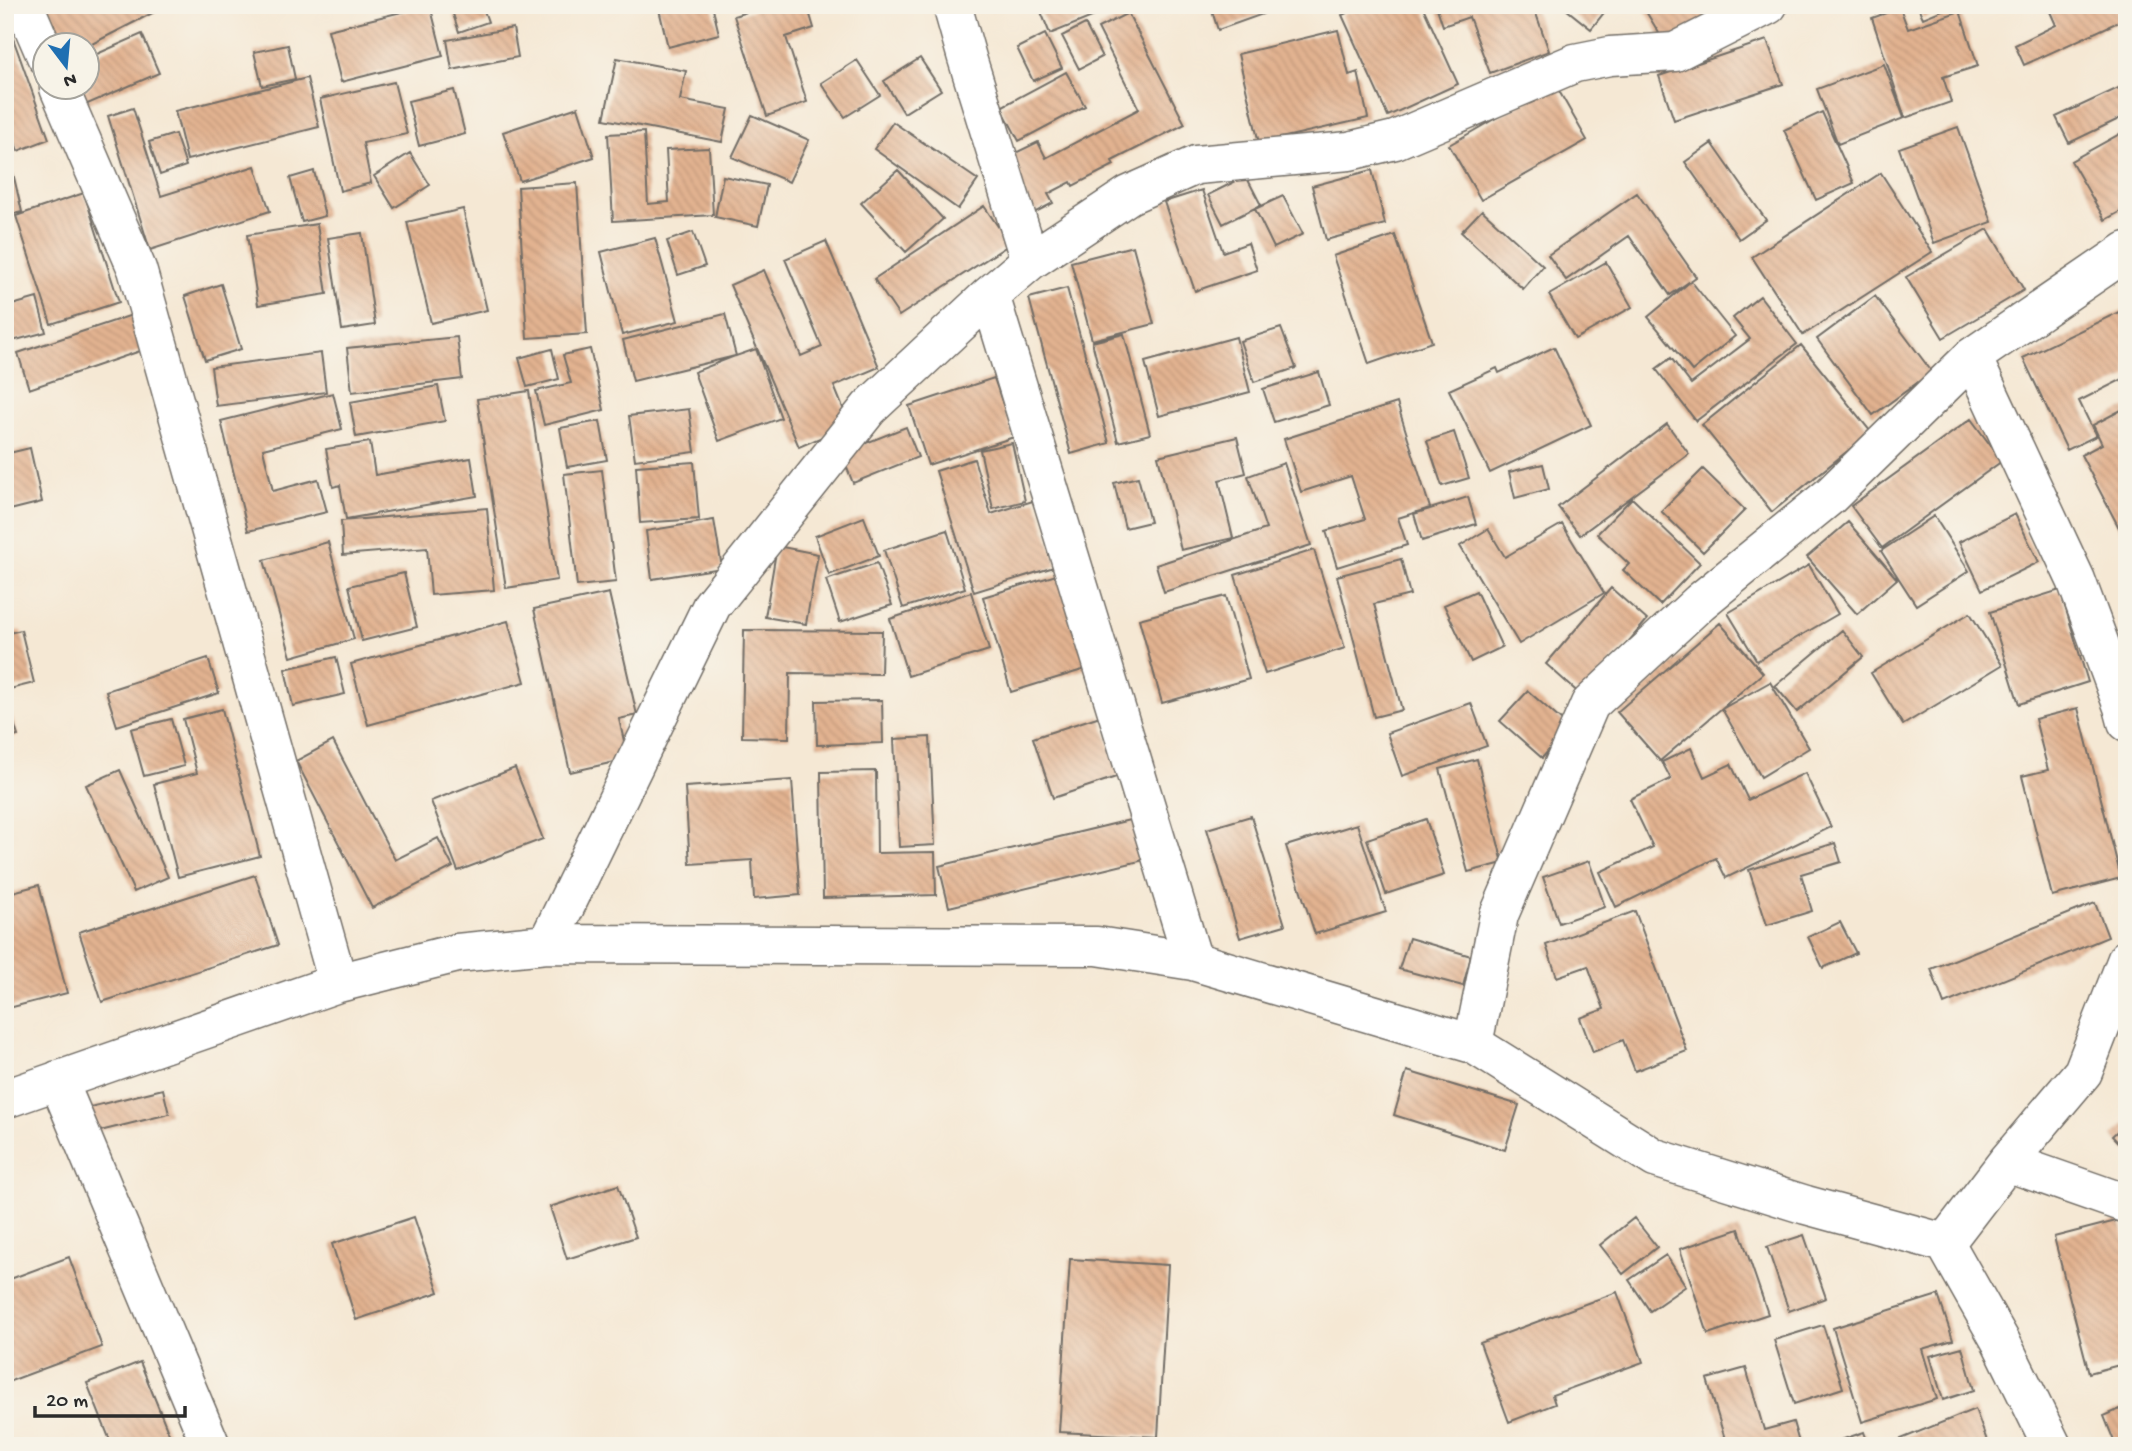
<svg xmlns="http://www.w3.org/2000/svg" width="2132" height="1451" viewBox="0 0 2132 1451" font-family="'Gochi Hand',sans-serif">
<style>
.building{fill:url(#building-back-hatch)}
.lines{fill:none;stroke-linecap:round;stroke-linejoin:round}
.street-casing{stroke:#726d66;stroke-width:41}
.street{stroke:#fff;stroke-width:38}
</style>
<defs>
<pattern id="building-back-hatch" width="6" height="6" patternUnits="userSpaceOnUse" patternTransform="scale(1.75)"><rect width="6" height="6" fill="#e2b290"/><path d="M-1 5l2 2M0 0l6 6M5-1l2 2" fill="none" stroke="#c2997c"/></pattern>
</defs>
<rect width="100%" height="100%" fill="#f7f3e8"/>
<filter id="ink" filterUnits="userSpaceOnUse"><feTurbulence type="fractalNoise" baseFrequency=".0143" numOctaves="2"/><feDisplacementMap in="SourceGraphic" scale="14" xChannelSelector="R" yChannelSelector="G"/><feConvolveMatrix kernelMatrix="1 2 1 2 8 2 1 2 1" color-interpolation-filters="sRGB"/></filter>
<filter id="wash" filterUnits="userSpaceOnUse"><feTurbulence type="fractalNoise" baseFrequency=".00686" numOctaves="4" result="noise"/><feDisplacementMap in="SourceGraphic" scale="28" xChannelSelector="R" yChannelSelector="G"/><feGaussianBlur stdDeviation="1.57" result="paint"/><feColorMatrix in="noise" values="0 0 0 0 0 0 0 0 0 0 0 0 0 0 0 0 0 1.4 0 .05"/><feComposite in="paint" operator="in"/></filter>
<g filter="url(#wash)">
<rect width="100%" height="100%" fill="#f5e8d4"/>
<g id="blocks">
<path class="building" d="M36,5H168L88,46H56Z
M430,5L443,56L341,82L328,30Z
M450,5H482L488,22L459,32Z
M658,5H712L719,34L668,47Z
M769,5H807L814,28L786,37L807,102L767,116L734,16Z
M1044,5H1099L1102,13L1050,34L1039,7Z
M1227,5H1260L1263,14L1218,30L1212,11Z
M1365,5H1422L1458,84L1388,116L1342,15Z
M1436,5H1533L1549,51L1490,73L1469,17L1443,26Z
M1561,5H1610L1591,29Z
M1642,5H1715L1719,11L1665,43Z
M1917,5H1949L1950,7L1923,18Z
M2047,5H2121L2127,18L2024,65L2015,45L2056,25Z
M1900,8L1908,29L1960,11L1978,66L1943,77L1951,102L1905,118L1872,18Z
M1128,13L1185,124L1112,161L1114,165L1073,186L1071,182L1048,194L1053,203L1034,213L1005,158L1038,142L1046,158L1139,109L1098,28Z
M5,16L49,139L18,151L5,116Z
M1085,24L1102,57L1079,69L1062,36Z
M513,28L518,57L452,70L447,40Z
M1338,30L1349,75L1358,72L1368,118L1259,143L1238,54Z
M142,34L159,73L83,106L75,88H88V58Z
M1045,34L1062,68L1033,81L1017,48Z
M1767,40L1783,84L1674,120L1659,76Z
M288,45L295,79L262,86L254,52Z
M617,58L686,71L680,100L729,109L722,142L604,119Z
M920,58L941,90L904,113L884,81Z
M857,60L880,95L845,117L821,83Z
M1884,64L1904,118L1838,144L1817,89Z
M1066,72L1085,106L1019,141L1001,107Z
M307,78L319,127L187,160L175,111Z
M394,82L407,134L363,143L371,183L340,191L320,99Z
M1555,84L1587,140L1481,200L1449,145Z
M2127,84V115L2069,143L2056,117Z
M454,90L465,134L419,146L408,101Z
M578,107L594,157L520,181L503,132Z
M133,108L161,196L255,166L270,211L150,250L108,116Z
M1822,112L1854,183L1816,200L1784,130Z
M752,115L809,140L789,182L732,157Z
M893,122L978,180L958,209L874,149Z
M1958,127L1992,222L1934,243L1899,148Z
M2127,130V208L2105,220L2071,161Z
M644,132L648,204L669,202L666,150L709,148L713,215L613,221L608,134Z
M175,134L186,166L160,175L149,142Z
M1712,143L1766,220L1739,239L1685,162Z
M410,153L430,185L394,208L374,176Z
M898,170L943,219L906,252L861,203Z
M1372,170L1385,224L1326,240L1312,186Z
M314,171L325,216L302,222L290,178Z
M13,173L22,212L5,216V175Z
M1881,173L1932,252L1803,335L1752,257Z
M723,176L767,185L758,226L715,217Z
M1246,176L1261,205L1223,224L1208,195Z
M577,183L587,334L527,338L518,187Z
M1202,190L1223,252L1248,243L1257,270L1195,291L1164,202Z
M84,193L119,302L51,324L16,216Z
M1637,193L1696,277L1670,295L1629,236L1566,280L1548,255Z
M1283,196L1303,234L1274,248L1255,209Z
M984,206L1010,244L899,316L874,279Z
M463,209L487,310L431,323L407,222Z
M1482,210L1543,266L1523,289L1461,232Z
M317,224L327,294L258,305L247,235Z
M1988,229L2024,290L1943,338L1906,277Z
M693,232L705,266L678,275L667,241Z
M362,233L375,325L342,330L328,238Z
M1395,235L1432,342L1369,364L1333,256Z
M655,238L678,321L622,335L601,252Z
M826,241L879,367L834,386L850,425L799,447L730,285L764,270L801,356L822,347L785,259Z
M1133,246L1154,324L1092,340L1071,262Z
M1606,262L1632,307L1575,339L1549,295Z
M1691,281L1735,336L1692,371L1648,317Z
M221,284L241,349L205,360L185,296Z
M1067,288L1109,443L1071,454L1029,298Z
M1760,296L1797,344L1696,421L1656,369L1671,358L1691,384L1750,339L1733,318Z
M1875,296L1932,372L1873,415L1817,339Z
M37,298L46,332L5,343V307Z
M2127,308V377L2079,401L2096,436L2067,450L2023,358Z
M135,314L146,349L29,389L18,353Z
M725,314L736,356L756,349L781,418L719,441L694,372L735,356L633,381L623,340Z
M1281,328L1296,368L1254,382L1240,341Z
M1124,334L1150,434L1118,442L1092,342Z
M457,337L462,379L352,392L347,348Z
M1236,337L1250,392L1159,416L1145,362Z
M1801,345L1871,432L1772,512L1702,425Z
M1554,347L1591,425L1490,473L1449,390L1497,368L1499,373Z
M552,349L559,379L527,387L519,358Z
M590,349L604,410L544,425L536,391L571,383L563,355Z
M321,353L326,392L216,406L211,367Z
M1319,372L1329,405L1274,422L1263,389Z
M994,378L1014,437L928,465L909,406Z
M438,386L445,421L356,437L350,402Z
M529,391L557,580L506,588L477,399Z
M333,393L342,429L263,449L273,491L318,479L327,512L248,531L221,421Z
M1397,403L1430,508L1398,518L1407,545L1337,567L1326,531L1365,519L1351,476L1301,492L1284,439Z
M2127,407V543L2081,455L2102,444L2093,425Z
M689,409L695,452L635,460L629,416Z
M1971,419L2002,461L1882,548L1851,506Z
M600,421L607,460L567,467L560,428Z
M1667,424L1689,454L1580,535L1558,507Z
M906,427L918,457L853,483L841,453Z
M1454,432L1469,478L1442,486L1427,441Z
M1237,437L1246,473L1219,480L1233,538L1181,550L1158,456Z
M370,442L375,475L471,458L477,496L346,519L340,485L333,487L326,449Z
M1012,443L1025,501L993,509L980,450Z
M30,448L42,502L10,510L5,492V454Z
M974,459L991,514L1036,500L1057,566L974,592L936,471Z
M694,462L699,519L640,523L636,466Z
M1284,463L1311,545L1164,592L1156,565L1266,529L1248,476Z
M1543,464L1549,489L1515,498L1509,472Z
M1703,469L1745,510L1703,552L1661,511Z
M602,470L616,582L577,586L564,474Z
M1138,477L1150,522L1125,528L1114,483Z
M1468,497L1476,524L1422,541L1414,514Z
M1632,498L1700,563L1660,605L1623,570L1629,564L1597,534Z
M487,508L494,590L431,595L427,548L343,555L341,521Z
M2015,514L2039,562L1982,590L1959,542Z
M1934,516L1969,571L1916,605L1881,551Z
M864,517L879,556L829,575L815,536Z
M714,520L722,568L652,579L646,531Z
M1848,522L1897,579L1857,614L1807,557Z
M1562,524L1604,593L1519,644L1460,546L1488,529L1505,557Z
M947,530L965,588L903,608L884,550Z
M328,542L354,639L291,657L264,560Z
M777,546L818,554L806,624L765,617Z
M1314,550L1345,648L1265,674L1235,575Z
M1401,559L1410,595L1374,604L1402,710L1374,717L1337,576Z
M877,563L892,605L840,622L826,580Z
M1809,565L1838,614L1757,661L1728,613Z
M404,573L417,627L362,641L349,586Z
M1063,573L1092,667L1011,692L983,597Z
M1611,588L1647,620L1582,696L1546,664Z
M2060,590L2088,682L2019,704L1990,612Z
M1476,591L1502,647L1471,662L1444,605Z
M971,592L989,650L908,676L890,619Z
M609,593L637,715L619,719L628,759L570,772L534,609Z
M1226,596L1249,679L1162,703L1139,619Z
M1970,613L2002,665L1903,725L1871,673Z
M508,621L525,682L368,725L351,664Z
M1720,623L1763,673L1660,761L1617,712Z
M21,630L34,683L6,690L5,634Z
M744,630L882,631L881,674L790,673L789,738L742,737Z
M1842,630L1863,657L1797,712L1775,686Z
M336,657L345,694L293,706L285,669Z
M208,658L219,693L117,726L106,691Z
M1770,682L1809,748L1761,777L1722,709Z
M1528,691L1569,727L1542,758L1500,721Z
M882,700L883,743L817,745L816,701Z
M1471,703L1487,746L1402,776L1387,733Z
M2078,708L2121,878L2052,896L2022,776L2048,770L2035,719Z
M222,709L260,856L178,877L154,784L197,773L183,719Z
M10,710L18,736L5,739V712Z
M1100,716L1119,776L1053,798L1033,738Z
M171,719L184,766L144,776L131,729Z
M930,737L935,845L899,847L894,739Z
M333,741L395,860L438,838L453,867L372,908L296,761Z
M1691,748L1704,777L1731,764L1748,800L1805,773L1831,827L1726,878L1716,858L1616,907L1600,872L1653,847L1630,799L1671,779L1662,762Z
M1477,759L1503,863L1468,872L1440,769Z
M515,768L543,839L458,871L431,801Z
M120,770L168,877L134,892L86,785Z
M876,771L877,853L935,852L936,895L823,898L821,772Z
M792,780L800,895L754,899L752,860L690,864L685,787Z
M1251,816L1285,925L1240,938L1207,829Z
M1138,818L1148,859L949,907L939,866Z
M1426,819L1444,875L1386,894L1367,839Z
M1357,824L1386,912L1315,934L1286,846Z
M1835,843L1841,862L1801,874L1812,911L1767,925L1749,870Z
M1589,861L1605,907L1559,923L1543,877Z
M255,875L278,945L102,1002L79,932Z
M39,885L67,993L5,1009V894Z
M2095,903L2108,937L1944,1004L1931,969Z
M1635,911L1687,1051L1635,1071L1623,1040L1593,1052L1580,1018L1604,1009L1588,966L1557,977L1546,945Z
M1840,922L1856,953L1823,968L1808,937Z
M1409,938L1471,956L1463,986L1399,969Z
M1407,1071L1519,1105L1505,1150L1394,1115Z
M163,1089L169,1114L92,1133L86,1108Z
M2127,1122V1152L2112,1136Z
M618,1185L636,1237L567,1259L550,1207Z
M414,1217L439,1292L356,1320L332,1244Z
M1634,1218L1657,1247L1623,1274L1600,1245Z
M2120,1220L2127,1247V1363L2089,1373L2054,1237Z
M1739,1229L1768,1314L1708,1334L1680,1249Z
M1804,1235L1826,1298L1789,1311L1767,1247Z
M1666,1255L1686,1286L1650,1311L1629,1280Z
M69,1257L102,1347L5,1383V1281Z
M1070,1259L1168,1265L1158,1437L1059,1432Z
M1617,1292L1643,1362L1552,1395L1555,1404L1509,1422L1480,1343Z
M1938,1295L1953,1340L1922,1349L1937,1399L1862,1422L1833,1328Z
M1823,1325L1843,1388L1794,1404L1774,1340Z
M1962,1347L1974,1390L1943,1400L1930,1356Z
M140,1362L174,1446H104L111,1443L87,1383Z
M1746,1368L1764,1430L1793,1422L1800,1446H1727L1707,1379Z
M2127,1406V1446H2116L2104,1416Z
M1975,1409L1989,1446H1898L1896,1441Z
M1864,1432L1869,1446H1826V1445Z"/>
</g>
</g>
<g filter="url(#ink)">
<use href="#blocks" fill-opacity="0" stroke="#726d66" stroke-width="2"/>
<g class="lines">
<g class="street-casing">
<path id="street" d="M24,5L46,56
M952,5L967,58L1030,261
M59,88L137,269L338,983
M990,295L1193,961
M1972,357L2076,580L2123,707L2127,722
M547,944L712,605L869,408L990,295L1030,261L1129,195L1196,165L1349,151L1395,140L1575,63L1610,56L1675,52L1768,5
M1473,1044L1499,915L1590,704L1700,602L1830,496L1972,357L2127,251
M58,1080L211,1446
M5,1099L338,983L457,953L547,944L1097,946L1193,961L1473,1044L1655,1158L1806,1205L1945,1243L2001,1342L2052,1446
M2007,1162L2127,1204
M1945,1243L2007,1162L2083,1072L2127,959"/>
</g>
<use href="#street" class="street"/>
</g>
</g>
<rect width="2132" height="1451" fill="none" stroke="#f7f3e8" stroke-width="28"/>
<g transform="translate(66 66) rotate(164)"><circle r="33" fill="#f7f3e8" stroke="#a5a39c" stroke-width="2"/>
<path d="M0-5L12 26L0 18L-12 26Z" fill="#1f6fb2"/>
<text y="-10" font-size="19" font-weight="bold" text-anchor="middle" fill="#2b2b2b">N</text>
</g>
<path d="M35 1406v10h150v-10" fill="none" stroke="#2b2b2b" stroke-width="3.5"/>
<text x="46" y="1406" font-size="21" fill="#2b2b2b" stroke="#f7f3e8" stroke-width="5" paint-order="stroke">20 m</text>
</svg>
